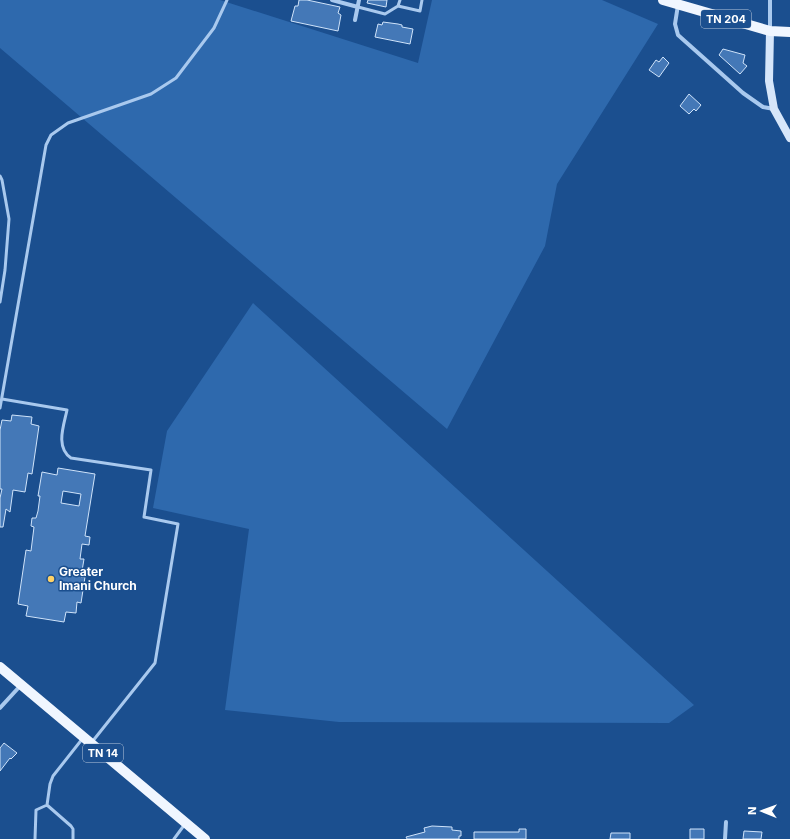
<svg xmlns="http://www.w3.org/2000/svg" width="790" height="839" viewBox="0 0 790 839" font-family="Inter,sans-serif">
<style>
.green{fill:#2e69ad}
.building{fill:#4478b7;stroke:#cfe3fa;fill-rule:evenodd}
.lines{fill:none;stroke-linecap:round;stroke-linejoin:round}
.lane{stroke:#a9c9ee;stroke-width:3}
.street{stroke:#a9c9ee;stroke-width:4}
.secondary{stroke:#d6e6fa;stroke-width:8}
.primary{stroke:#f0f6ff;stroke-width:10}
.poi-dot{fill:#ffd166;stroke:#1b4f8f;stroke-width:1.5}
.labels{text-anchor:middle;stroke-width:3;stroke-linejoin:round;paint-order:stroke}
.shield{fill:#1b4f8f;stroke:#bbcadd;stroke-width:1}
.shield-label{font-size:11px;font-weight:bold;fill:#fff}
.poi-label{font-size:12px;font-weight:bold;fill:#fff;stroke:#1b4f8f;text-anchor:start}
</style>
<rect width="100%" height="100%" fill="#1b4f8f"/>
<path class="green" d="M0,0H220L418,63L432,0H602L658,24L557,184L545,246L447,429L0,48Z
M253,303L694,705L669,723L339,722L225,710L249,529L153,508L167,431Z"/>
<path class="building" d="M299,0H307L340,7L338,13L341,15L338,31L291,21L295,6H298Z
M368,0H387L386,7L367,3Z
M383,22L398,24L402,25V27L413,29L410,44L375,37L378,24L382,25Z
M723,49L745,55L743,63L747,66L740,74L719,55Z
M663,57L669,63L659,77L649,70L656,60L659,62Z
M689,94L701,105L696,111L694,109L689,114L680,106Z
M12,415L32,417L31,424L39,426L32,474L28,473L25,492L13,490L10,512L6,509L3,527H0V498L2,489H0V430L2,420L11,421Z
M58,468L95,474L85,536L90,537L89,545L82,544L80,559H84L81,577H85L81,603L77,602L76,613L66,612L64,622L26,616L28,606L18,604L26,550L31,551L34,527L31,526L32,518H36L38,511L40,496H38L42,472L57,475ZM63,491L81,494L79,506L61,503Z
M4,743L17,753L11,759L10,758L0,771V748Z
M432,826L452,827V830L461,831V836H459V839H407L406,837L425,832L424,828Z
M519,829H526V839H474V832H519Z
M690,829H704V839H690Z
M744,831L762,832L761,839H743Z
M611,833H630V839H610Z"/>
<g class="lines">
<path class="lane" d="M398,6L400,0
M358,7L385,14L398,6L420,11L422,0
M0,176L2,180L9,219L5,270L0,302
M2,399L67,410C64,425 55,447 71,458L151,470L144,517L178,524L155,663L92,742
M0,408L46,145L51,135L68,123L151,94L176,78L214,28L227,0
M35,839L36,810L47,805
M73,839V829L71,826L47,805L50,784L53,776L83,738
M174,839L185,824"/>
<path class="street" d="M332,0L358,7
M678,5L675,24L678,35L743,93L763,107L774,109
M355,20L359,0
M770,31V0
M0,708L21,685
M725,839L726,822"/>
<path class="secondary" d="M770,31L769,81L774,109L790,138"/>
<path class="primary" d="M663,0L770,31L790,32
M0,667L205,839"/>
</g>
<circle class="poi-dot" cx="51" cy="579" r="4"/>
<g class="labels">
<g class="shield">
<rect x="701" y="10" width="50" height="18" rx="3"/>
<rect x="83" y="744" width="40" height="18" rx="3"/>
</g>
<g class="shield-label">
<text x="726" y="23">TN 204</text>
<text x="103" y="757">TN 14</text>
</g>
<g class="poi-label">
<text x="59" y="576">Greater<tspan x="59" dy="14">Imani Church</tspan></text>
</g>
</g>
<g transform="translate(762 811) rotate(271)" stroke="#1b4f8f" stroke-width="3" paint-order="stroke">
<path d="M0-3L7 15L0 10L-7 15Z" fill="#ffffff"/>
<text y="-6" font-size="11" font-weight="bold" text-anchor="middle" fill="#ffffff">N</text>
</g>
</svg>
